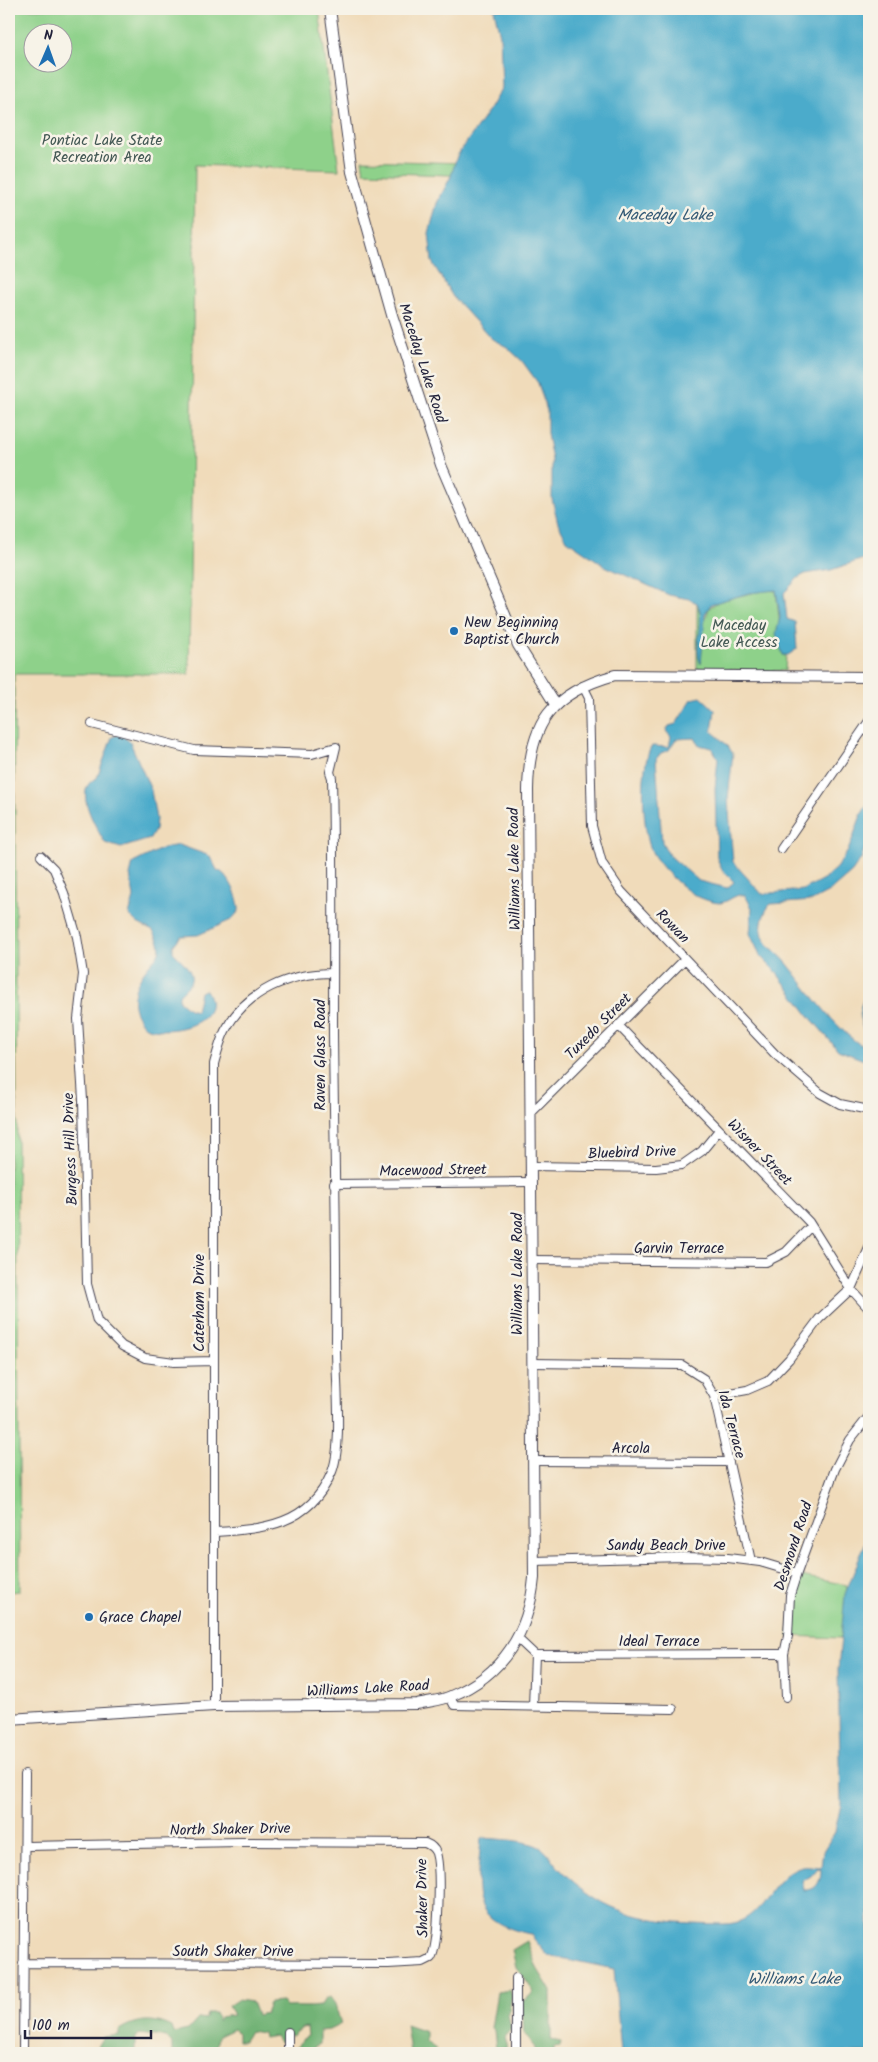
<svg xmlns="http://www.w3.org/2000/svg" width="878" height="2062" viewBox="0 0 878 2062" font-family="Kalam,sans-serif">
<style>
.green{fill:#8ed18a;stroke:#587a62;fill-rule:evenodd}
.forest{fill:#72b376;stroke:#4a6a58}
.water{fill:#4cabcb;stroke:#376683;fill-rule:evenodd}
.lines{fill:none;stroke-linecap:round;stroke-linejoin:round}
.street-casing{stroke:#413e4e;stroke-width:10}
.secondary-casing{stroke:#413e4e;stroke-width:12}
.street{stroke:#fff;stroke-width:8}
.secondary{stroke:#fff;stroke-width:10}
.poi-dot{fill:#1f6fb2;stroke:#f7f3e8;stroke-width:2}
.labels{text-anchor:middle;stroke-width:5;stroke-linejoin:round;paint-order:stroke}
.park-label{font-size:15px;fill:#425753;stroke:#f7f3e8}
.street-label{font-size:15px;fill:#22223b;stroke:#f7f3e8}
.poi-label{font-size:15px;fill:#22223b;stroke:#f7f3e8;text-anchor:start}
.water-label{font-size:16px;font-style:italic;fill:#335975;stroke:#f7f3e8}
</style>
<rect width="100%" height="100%" fill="#f7f3e8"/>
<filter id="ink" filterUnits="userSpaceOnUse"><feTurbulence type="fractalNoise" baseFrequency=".02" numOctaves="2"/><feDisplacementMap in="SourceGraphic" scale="10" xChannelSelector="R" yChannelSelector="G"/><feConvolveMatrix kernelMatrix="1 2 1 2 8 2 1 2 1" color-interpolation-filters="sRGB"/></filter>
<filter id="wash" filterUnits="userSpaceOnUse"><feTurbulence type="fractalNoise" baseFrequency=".0096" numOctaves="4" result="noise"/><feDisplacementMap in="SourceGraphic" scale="20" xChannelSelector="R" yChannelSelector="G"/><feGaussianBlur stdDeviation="1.12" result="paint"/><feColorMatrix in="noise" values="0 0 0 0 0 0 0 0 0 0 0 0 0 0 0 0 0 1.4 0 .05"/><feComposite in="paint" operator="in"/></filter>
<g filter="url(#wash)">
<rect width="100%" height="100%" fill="#f0dbba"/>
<path class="green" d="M9,9H319L339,170L195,165L189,674H14L20,1591L9,1592ZM32,32H62V62H32Z
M362,160L532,165V178L364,172Z
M764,590L776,591L783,655H786L785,671L697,669V603L701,617V663L703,627L709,608L719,601Z
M797,1573L801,1576L847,1585L841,1638L788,1636Z"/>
<path class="forest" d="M527,1941L537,1968L551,1991V2040L561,2042L560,2047L554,2048L553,2053H535V2048L524,2033L522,2003L534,1992L516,1967L512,1950Z
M510,1990L512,1996L508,2015L511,2029L504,2037L507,2047L496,2049L494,2030L491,2028L497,1992Z
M330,1997L335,2004L341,2024L329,2030L320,2031V2044L315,2046L311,2053H294L301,2040L308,2036L307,2027L302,2028L292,2036L284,2032L285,2040L279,2042L275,2036L264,2038L263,2033L250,2031L244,2041H238V2034L233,2029L218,2036L216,2048L209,2049L205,2053H172V2044L166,2037L139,2034L135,2039V2050L129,2053H97L96,2048L103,2037L119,2035V2030C136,2019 154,2018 172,2027L174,2033L188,2030L199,2018L205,2019L207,2013H215L218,2021L220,2017L233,2015L228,2006L237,2000L252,2002L257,2015L265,2013L269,2003L282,2002L286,2007C298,2006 308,2008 320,2006L325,1999Z
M406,2025L426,2032V2042L436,2049L432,2053H407L410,2052Z"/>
<path class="water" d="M494,9H869V557L831,570L805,574L798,578L784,593L787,619L795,622L797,649L788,655H783L776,634L780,617L776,590L749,593L711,604L705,614L701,664C692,646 707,622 697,603L689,599L669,595L605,566L567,540L558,523L552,499V460L547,434V411L538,383L522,361L507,347L492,339L453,297L432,262L429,233L437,203L451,176L457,156L487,113L502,87L500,36Z
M701,697L715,710L712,731L728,746L733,754L728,798L733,862L762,894L803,890L825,878L836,868L848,851L861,815L869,802V835L861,859L852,872L829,892L812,901L771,904C765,909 760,924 762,932C764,945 778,952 786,962C808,988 835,1030 864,1047L869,1044V1062L838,1050L810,1017L776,972L761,957L750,934L752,908L745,895C735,893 729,902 720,903C714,903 706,900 701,898C685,892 662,869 653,854C642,835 639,764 652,746L669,747L671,737L666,731L669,726L676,724L692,699ZM695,738L699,745L712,748L718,758L715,789L717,858L722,870L734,882L727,888L699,881L669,855L662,842L656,759L661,753L669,750L676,739Z
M120,734L130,742L151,790L156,819L155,830L150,839L121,848L105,843C96,827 71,788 97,778L112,737Z
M179,845L210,856L217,870C229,873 240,900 239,911L231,920L198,935L181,936L173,946V952C180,959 196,972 190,983C188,987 182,991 179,995V1001L189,1009L196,1011L200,992L206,990C227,1024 168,1036 146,1027C142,1025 140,1020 137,1015C128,998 138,978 150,964C153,960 157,957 159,952C162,944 156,937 153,931L137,923L129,915L134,897L130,875L133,863L163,848Z
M869,991V1043C860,1022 854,1011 869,991Z
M869,1534V2053H621L614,1969L547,1955L530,1934C466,1920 477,1892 481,1838C496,1839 529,1840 541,1848C548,1852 553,1862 559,1868C571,1881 588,1894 604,1903C640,1922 682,1923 722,1924C764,1926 767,1876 802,1866C808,1865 815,1867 821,1867L823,1851L835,1832L841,1804L838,1670L845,1594ZM818,1868L821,1869C821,1881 817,1891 804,1890L802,1881L811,1876Z"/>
</g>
<g filter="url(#ink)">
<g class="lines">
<g class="street-casing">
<path id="street" d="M583,686L589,698L592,826L602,863L621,891L775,1054L820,1093L840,1104L869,1110
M92,724L194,750L312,754L336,747L330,772L332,778C334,863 333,949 333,1034C334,1136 337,1238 336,1340C335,1373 344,1447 331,1474C309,1525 264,1529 215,1532
M781,849L869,721
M41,856L54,869L64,893L77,937L83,974L78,1019L83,1100L87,1284L97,1321L122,1346L145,1358L174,1362L213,1361
M618,1025L809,1222L851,1289L869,1309
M531,1113L685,959
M531,1166L656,1168L682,1165L702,1151L719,1130
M334,1184L531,1182
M532,1260L766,1262L786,1252L811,1226
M532,1363L682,1365L704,1379L714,1396L751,1561
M714,1396L747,1390L768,1381L789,1359L819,1319L851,1289L869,1248
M533,1461L728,1462
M534,1561L683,1557L728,1558L760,1562L797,1573
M518,1639L535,1655L533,1706
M535,1655L784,1654
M450,1697L454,1705L673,1709
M786,1697L784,1654L788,1636L790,1595L797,1573L835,1469L850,1440L869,1416
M214,1706V1064C217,1053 220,1041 225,1031C246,990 291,973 333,973
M23,1963L388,1964L423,1962L431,1958C439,1945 441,1869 436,1853C434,1848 430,1845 425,1843L241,1842L26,1846
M23,2053L25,1774
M288,2053V2032
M516,2053V1978"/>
</g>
<g class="secondary-casing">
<path id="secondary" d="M330,9L352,172L392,315L441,465L518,645L555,704
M9,1719L214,1706L417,1704C428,1701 441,1701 451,1696C503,1675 529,1632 534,1578L528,790C529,723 551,693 615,675L869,677"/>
</g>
<use href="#street" class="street"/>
<use href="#secondary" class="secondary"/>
</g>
</g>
<g class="poi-dot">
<circle cx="454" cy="631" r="5"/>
<circle cx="89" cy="1617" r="5"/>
</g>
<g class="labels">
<g class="park-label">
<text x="102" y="145">Pontiac Lake State<tspan x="102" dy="17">Recreation Area</tspan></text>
<text x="739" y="630">Maceday<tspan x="739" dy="17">Lake Access</tspan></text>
</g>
<g class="street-label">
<text transform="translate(423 363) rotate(72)" y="5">Maceday Lake Road</text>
<text transform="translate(514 869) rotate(-91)" y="5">Williams Lake Road</text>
<text transform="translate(673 926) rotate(46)" y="5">Rowan</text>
<text transform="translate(598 1026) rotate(-45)" y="5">Tuxedo Street</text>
<text transform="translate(320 1055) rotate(-90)" y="5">Raven Glass Road</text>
<text transform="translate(70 1149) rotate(-92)" y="5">Burgess Hill Drive</text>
<text transform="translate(632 1152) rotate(-2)" y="5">Bluebird Drive</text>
<text transform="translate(760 1152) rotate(46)" y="5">Wisner Street</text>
<text transform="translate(433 1170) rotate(-1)" y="5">Macewood Street</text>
<text x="679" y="1253">Garvin Terrace</text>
<text transform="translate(517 1274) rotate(-90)" y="5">Williams Lake Road</text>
<text transform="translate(199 1303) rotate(-90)" y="5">Caterham Drive</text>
<text transform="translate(732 1424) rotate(75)" y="5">Ida Terrace</text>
<text x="631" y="1453">Arcola</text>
<text x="666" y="1550">Sandy Beach Drive</text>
<text transform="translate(793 1546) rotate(-72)" y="5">Desmond Road</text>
<text x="659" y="1646">Ideal Terrace</text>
<text transform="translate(368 1688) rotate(-3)" y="5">Williams Lake Road</text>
<text transform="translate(230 1829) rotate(-1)" y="5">North Shaker Drive</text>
<text transform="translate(422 1898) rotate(-91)" y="5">Shaker Drive</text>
<text x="233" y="1956">South Shaker Drive</text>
</g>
<g class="poi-label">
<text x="464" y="627">New Beginning<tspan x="464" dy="17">Baptist Church</tspan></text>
<text x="99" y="1622">Grace Chapel</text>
</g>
<g class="water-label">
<text x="665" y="220">Maceday Lake</text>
<text x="794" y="1984">Williams Lake</text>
</g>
</g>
<rect width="878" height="2062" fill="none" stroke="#f7f3e8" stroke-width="30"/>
<g transform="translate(48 48) rotate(2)"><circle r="24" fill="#f7f3e8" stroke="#a29fa3"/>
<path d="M0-4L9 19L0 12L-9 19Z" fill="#1f6fb2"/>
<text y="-8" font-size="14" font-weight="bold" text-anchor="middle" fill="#22223b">N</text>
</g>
<path d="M25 2030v8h126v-8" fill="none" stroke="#22223b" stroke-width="2.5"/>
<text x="32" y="2030" font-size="15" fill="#22223b" stroke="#f7f3e8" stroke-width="4" paint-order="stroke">100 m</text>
</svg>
